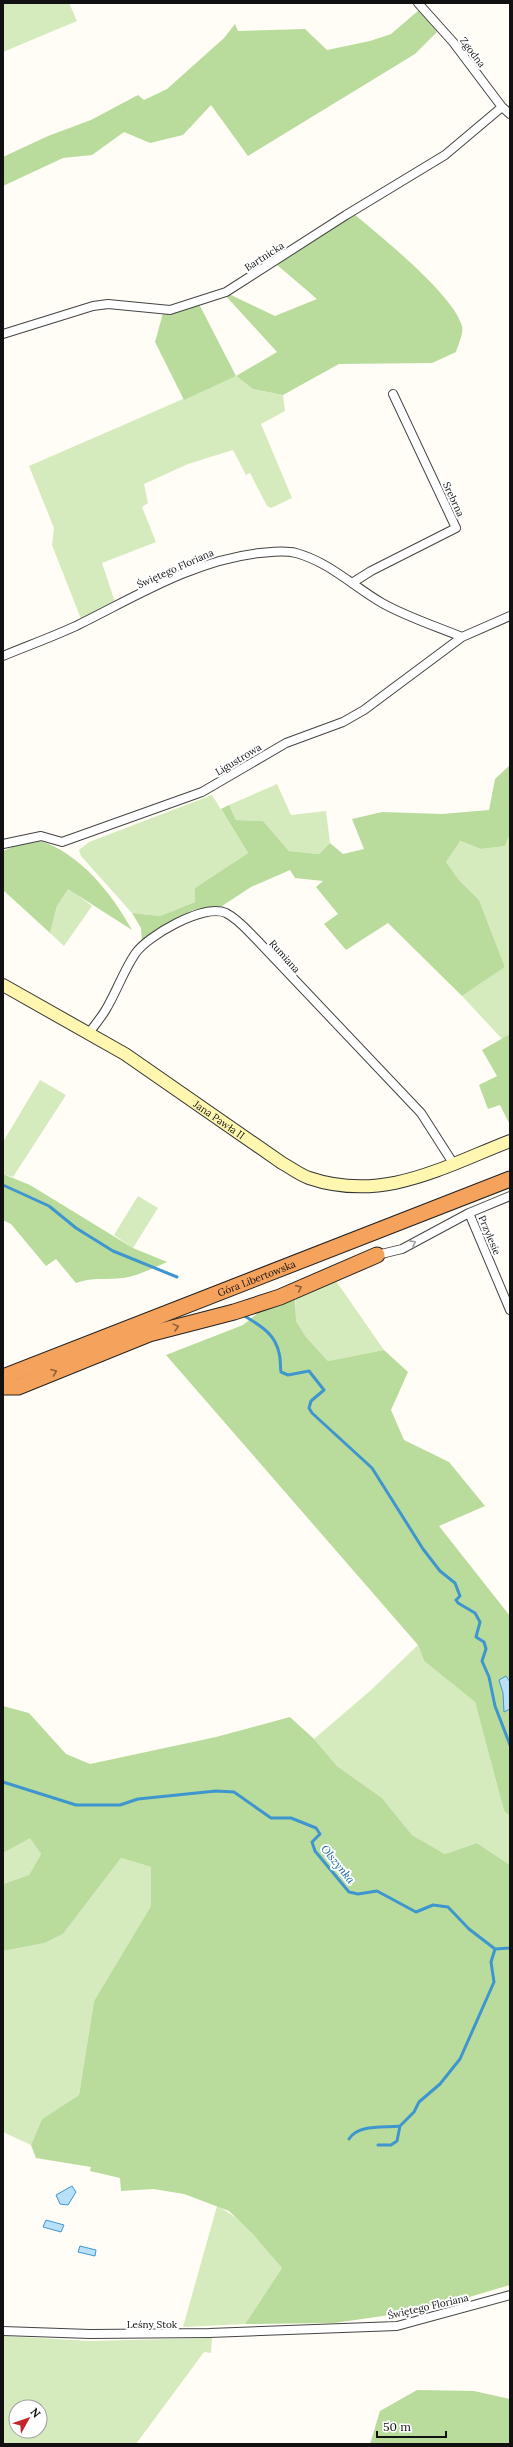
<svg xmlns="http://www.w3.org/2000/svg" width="513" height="2447" viewBox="0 0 513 2447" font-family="Lora,serif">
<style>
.green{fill:#d5ebbd;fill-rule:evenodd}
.forest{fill:#b9dc9c}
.water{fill:#b9e0f7;stroke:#3f96cf}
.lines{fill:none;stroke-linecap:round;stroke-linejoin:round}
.stream{stroke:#3f96cf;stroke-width:3}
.street-casing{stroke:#444;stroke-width:10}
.secondary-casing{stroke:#333;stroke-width:14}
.highway-casing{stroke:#222;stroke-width:17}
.street{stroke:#fff;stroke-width:8}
.secondary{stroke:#fff6b0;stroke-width:12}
.highway{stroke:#f5a25d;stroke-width:15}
.oneway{stroke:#a0a0a0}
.oneway2{stroke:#8e613b}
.labels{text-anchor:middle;stroke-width:4;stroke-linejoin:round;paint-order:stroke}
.street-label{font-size:10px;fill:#111;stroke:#fff}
.water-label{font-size:11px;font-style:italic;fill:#1768a6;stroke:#fff}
</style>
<rect width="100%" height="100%" fill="#fffdf5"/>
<path class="green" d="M3,3H69L77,21L3,52Z
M236,376L253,389L283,395L285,411L261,424L292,498L271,508L267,506L250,473L246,475L233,450L188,464L144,484L148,503L142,507L156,542L102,563L115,602L81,619L52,545L54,528L29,466Z
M277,784L291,815L326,811L330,843L319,854L289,851L263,821L236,820L229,805Z
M212,795L248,853L195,888V902L160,916L132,913L81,856L79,850L89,842Z
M510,834V1034L502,1039L462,996L505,967L479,900L459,880L446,862L459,841L481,849L505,846Z
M68,888L92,906L64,946L50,933L57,906Z
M40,1080L66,1095L13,1177L3,1174V1142Z
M138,1196L158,1208L133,1248L114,1235Z
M336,1281L384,1350L328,1361L306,1337L296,1321V1293Z
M418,1645L424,1661L475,1702L504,1811L510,1816V1865L477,1843L445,1854L412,1835L382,1798L337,1766L314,1739L371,1690Z
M30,1837L41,1854L29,1875L3,1884V1853Z
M121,1858L151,1867V1906L94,2001L79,2095L42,2119L31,2145L3,2132V1951L45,1943L63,1934Z
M217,2206C244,2219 263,2245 282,2268L245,2324L183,2327Z
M3,2336L90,2341L212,2338L211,2353L204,2352L136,2444H3ZM16,2407H40V2431H16Z"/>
<path class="forest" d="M419,10L437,32L415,54L248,156L211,105L183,135L150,143L124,132L92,155L63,158L3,186V157L48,136L91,120L138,95L144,100L167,89L224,38L235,24L238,31L305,29L327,50L370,41L391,34Z
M354,214C380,236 453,294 462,326C464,333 458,345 456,352L432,363L339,364L283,395L253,389L236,376L184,400L155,342L163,313L179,312L199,304L236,376L277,352L225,295L229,294L275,316L317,299L276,264Z
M510,765V834L505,846L481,849L460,841L446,862L459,880L479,900L505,967L462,996L388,923L346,950L324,924L338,914L316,887L323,881L295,878L290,870L251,887L222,906L193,910L178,917L142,943L141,928L132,913L160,916L195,902V888L248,853L221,809L229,805L236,820L263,821L289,851L319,854L330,843L343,854L364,849L352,819L382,812L442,814L489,810L495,779Z
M40,841C80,853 112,894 132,930L68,889L57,906L50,933L3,890V851L17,845Z
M510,1034V1125L500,1105L488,1109L479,1085L497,1076L482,1050Z
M3,1174L30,1185L133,1248L167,1262C153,1268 138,1276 123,1278C107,1280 91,1277 76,1283L56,1259L46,1266L11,1224L3,1220Z
M295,1293L296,1321L306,1337L328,1361L384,1350L408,1372L391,1410L404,1440L449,1462L485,1506L439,1526L510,1616V1816L504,1811L475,1702L424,1661L418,1645L166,1355L243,1325L268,1305Z
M3,1706L29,1713L66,1754L90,1764L216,1737L290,1717L314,1739L337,1766L382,1798L412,1835L445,1854L477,1843L510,1865V2285L425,2310L334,2323L245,2324L282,2268L253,2234L229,2211L184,2194L153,2189L121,2191L120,2178L90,2171L91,2167L36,2158L31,2145L42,2119L79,2095L94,2001L151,1906V1867L121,1858L63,1934L45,1943L3,1951V1884L29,1875L41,1854L30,1838L3,1853Z
M417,2390L474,2391L510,2399V2444H370L380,2411Z"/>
<path class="water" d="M506,1676L510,1682V1709L504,1712L503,1693L499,1680Z
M72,2186L76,2192L68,2205L60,2204L56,2195Z
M46,2220L64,2225L61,2232L43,2227Z
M80,2246L96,2250L95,2256L78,2252Z"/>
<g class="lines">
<path class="stream" d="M3,1185L49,1206L76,1228L113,1251L177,1277
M243,1315C259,1325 275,1333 279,1353C281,1360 280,1366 281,1372L288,1375L309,1371L324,1390L311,1401L309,1408L312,1413L372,1468L423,1549L440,1571L455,1583L460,1596L456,1600L458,1603L475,1613L480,1622L476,1637L484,1642L486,1649L482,1661L489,1677L495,1706L510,1745
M3,1782L76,1805H120L138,1799L216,1791L234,1792L271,1818H291L316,1828L320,1834L312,1842L315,1851L349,1892L358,1894L377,1891L416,1912L433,1905L448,1907L469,1929L495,1949L510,1948
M349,2139C358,2124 384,2128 400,2126
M378,2145H391L397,2141L400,2126L414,2112L419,2102L440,2084L460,2059L494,1982L491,1962L495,1949"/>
<g class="street-casing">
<path id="street" d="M418,3L453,42L502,107L510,114
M3,334L93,306L108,304L170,310L226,292L346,215L445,155L502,107
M352,583L371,571L456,528L393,394
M3,656C27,646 52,637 76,626C135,597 194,560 260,553C272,552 284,550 296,553C329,562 353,586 382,603C407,617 435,626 462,637L510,616
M3,844L41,836L62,842L202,792L286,743L343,722L364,710L462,637
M89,1033C94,1026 100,1019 105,1011C116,993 123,972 135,954C147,936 204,903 226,913C238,919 247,930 256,939L421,1113L453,1163
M469,1213L510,1310
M377,1255L402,1249L469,1213L510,1196
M3,2331L90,2334L209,2333L397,2326L510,2295"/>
</g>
<g class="secondary-casing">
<g id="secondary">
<path id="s1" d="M3,985L125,1054L282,1163C291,1168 300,1175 309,1178C383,1203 443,1167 510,1141"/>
</g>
</g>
<g class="highway-casing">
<g id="highway">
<path id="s2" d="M3,1377L510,1179"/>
<path d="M3,1387H18L149,1334L234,1312L280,1297L377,1255"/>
</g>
</g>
<use href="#street" class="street"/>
<use href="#secondary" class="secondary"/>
<use href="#highway" class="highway"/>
</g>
<defs><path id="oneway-chevron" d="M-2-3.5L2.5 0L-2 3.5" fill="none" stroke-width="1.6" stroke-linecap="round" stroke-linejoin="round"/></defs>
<use class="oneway" href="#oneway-chevron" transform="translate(413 1243) rotate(-28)"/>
<g class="oneway2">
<use href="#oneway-chevron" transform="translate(299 1288) rotate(-24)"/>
<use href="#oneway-chevron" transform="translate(176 1327) rotate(-15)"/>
<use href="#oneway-chevron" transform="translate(54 1372) rotate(-22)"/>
</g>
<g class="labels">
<g class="street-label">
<text transform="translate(473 52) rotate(53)" y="4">Zgodna</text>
<text transform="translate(264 256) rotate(-33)" y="4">Bartnicka</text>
<text transform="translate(454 499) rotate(65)" y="4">Srebrna</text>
<text transform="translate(175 568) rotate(-24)" y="4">Świętego Floriana</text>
<text transform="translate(238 759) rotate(-31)" y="4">Ligustrowa</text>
<text transform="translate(285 956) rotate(48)" y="4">Rumiana</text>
<text dy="4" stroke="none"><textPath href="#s1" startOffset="255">Jana Pawła II</textPath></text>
<text transform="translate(490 1235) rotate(67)" y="4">Przylesie</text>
<text dy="4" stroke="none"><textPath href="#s2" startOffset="272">Góra Libertowska</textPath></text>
<text transform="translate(428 2306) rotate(-13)" y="4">Świętego Floriana</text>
<text x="152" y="2328">Leśny Stok</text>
</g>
<g class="water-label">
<text transform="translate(338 1864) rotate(51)" y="4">Olszynka</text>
</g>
</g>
<rect width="513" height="2447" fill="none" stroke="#111111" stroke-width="8"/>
<g transform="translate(28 2419) rotate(50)"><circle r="19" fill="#ffffff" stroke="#a0a0a0"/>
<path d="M0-3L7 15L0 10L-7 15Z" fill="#c4262e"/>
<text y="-6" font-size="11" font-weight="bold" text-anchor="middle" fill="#111111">N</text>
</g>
<path d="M377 2431v6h69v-6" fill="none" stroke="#111111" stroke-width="2"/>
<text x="383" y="2431" font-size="12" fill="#111111" stroke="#ffffff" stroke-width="3" paint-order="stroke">50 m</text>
</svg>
